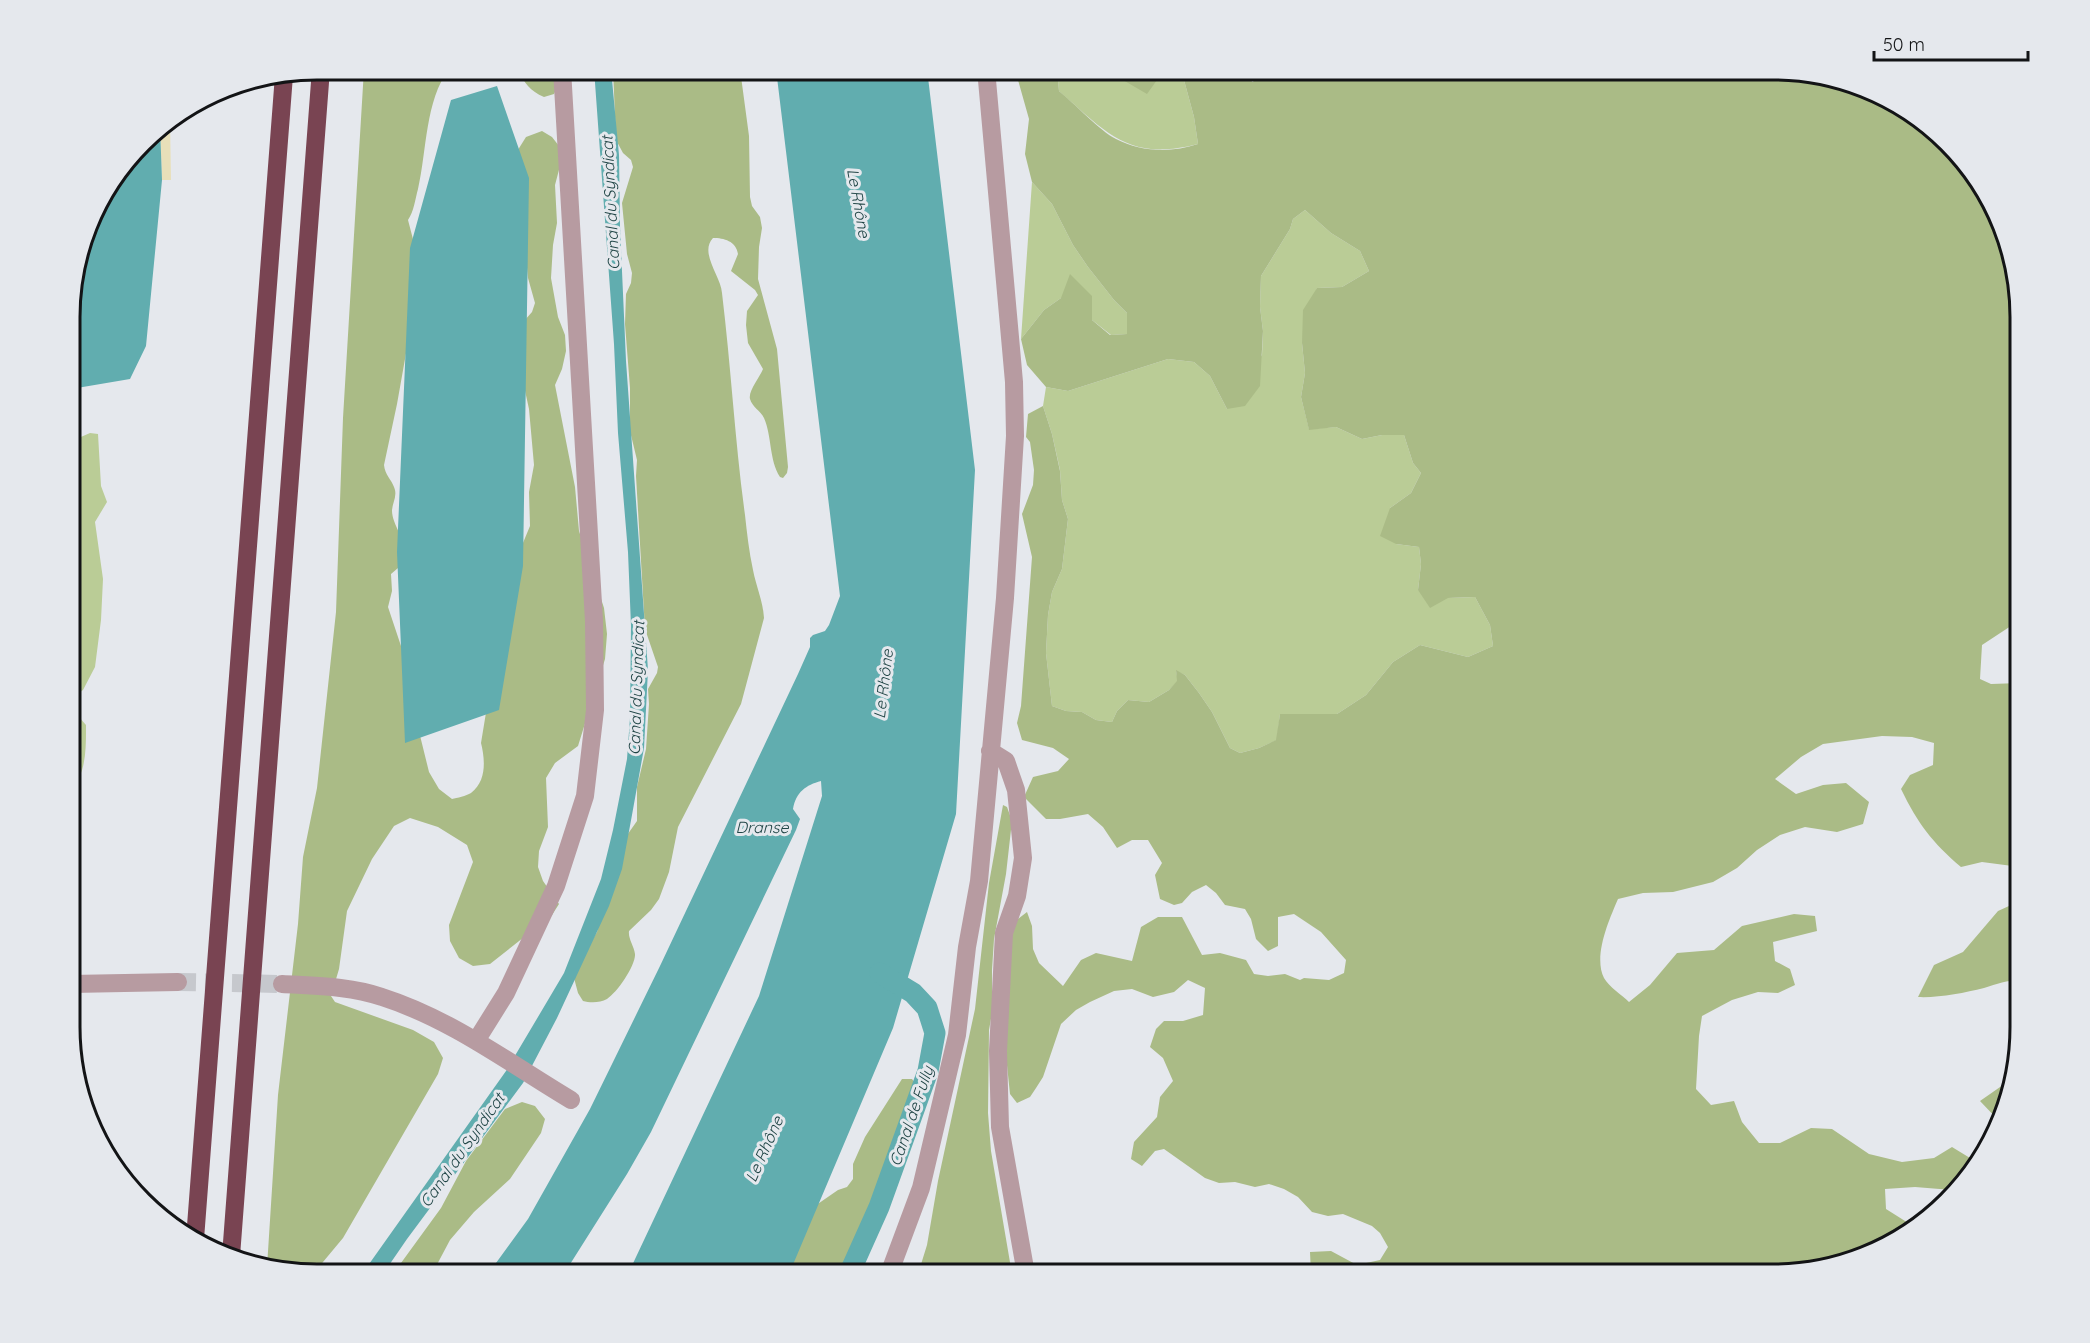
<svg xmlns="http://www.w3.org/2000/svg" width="2090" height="1343" viewBox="0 0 2090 1343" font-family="Quicksand,sans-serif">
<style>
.green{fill:#bacc96}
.forest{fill:#aabb86}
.sand{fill:#e8dfb9}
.water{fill:#61adaf}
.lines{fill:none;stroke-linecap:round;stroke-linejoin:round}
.canal{stroke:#61adaf;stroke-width:21}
.minor-tunnel{stroke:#c6c8cd;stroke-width:18;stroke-dasharray:18 9;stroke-linecap:butt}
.minor{stroke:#b79ba1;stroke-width:18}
.motorway{stroke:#794452;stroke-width:18}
.labels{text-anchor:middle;stroke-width:6;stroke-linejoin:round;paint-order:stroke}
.water-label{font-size:16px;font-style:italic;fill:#1f4445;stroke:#e5e8ed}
.rim{fill:none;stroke:#131416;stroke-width:3}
</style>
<rect width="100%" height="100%" fill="#e5e8ed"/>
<path class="green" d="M1057,69H1114L1123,80H1157L1152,69H1181L1194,117L1198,144C1129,162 1107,133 1059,91Z
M1032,182L1052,204L1073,245L1088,267L1114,300L1127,313V334L1111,335L1092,320V296L1061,298L1044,310L1021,339Z
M1305,210L1331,233L1360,251L1369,271L1342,287L1317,288L1302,343L1305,373L1301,397L1309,429L1336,427L1362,439L1382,435H1404L1413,463L1421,473L1411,493L1390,508L1396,544L1419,547L1421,564L1418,590L1448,598L1475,597L1490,625L1493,646L1468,657L1420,645L1393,662L1366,695L1337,714H1280L1277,740L1259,748L1240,753L1230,748L1212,712L1199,693L1185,675L1176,671L1178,681L1169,690L1149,702L1128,700L1117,711L1112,722L1096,720L1082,712L1066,711L1052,706L1046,653L1048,615L1052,592L1062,569L1068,519L1062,500L1060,470L1052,434L1043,406L1046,387L1068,391L1168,359L1194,362L1210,376L1227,409L1262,355L1263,331L1260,307L1261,276L1290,229L1293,219Z
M90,433L98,434L101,486L107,502L95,522L103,579L101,620L95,667L83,690L71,698V444L74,440Z
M71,717H79L86,725C86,744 87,775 71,788Z"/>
<path class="forest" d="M364,69H449C425,101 427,150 418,189C415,200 414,211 408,220L415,247L413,314L397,404L384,465C385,475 391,479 394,487C398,496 392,503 392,511C392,523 406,545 412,556L391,574L392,591L388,607L405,658L411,699L429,772L439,789L452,799C457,798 466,796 471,793C487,781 485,759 481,743L508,579L530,526L529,492L534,465L529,409L517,354V329L532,312L535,303L528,278L516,153L526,137L542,131L552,137L559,146L560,166L555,185L557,223L553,245L551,278L558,317L565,335L566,351L562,369L555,385L575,487L579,531L604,608L607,634L605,659L578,746L555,763L546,778L548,827L539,851L538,867L543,881L559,904L552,915L490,964L473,966L459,958L450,941L449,925L473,862L467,845L438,827L410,818L394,826L372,859L347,911L339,969L331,996L335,1002L413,1030L434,1042L443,1058L438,1074L343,1238L313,1274L267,1267L278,1095L298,924L303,857L317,788L336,612L343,418Z
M518,69H566L554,94L544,97C530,91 524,83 518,69Z
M613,69H740L749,136L750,197L752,206L760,217L762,228L759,247L758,279L777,349L788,467L787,473L783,478L780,477C769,460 772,436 764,418C761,411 752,407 750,399C748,391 760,377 763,369L748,343L746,325L747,311L758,295L755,290L731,271L738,254C736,241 724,238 713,238C699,253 721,276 722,293C731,367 735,442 745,515C747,533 749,552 753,570C756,586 763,601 764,618L741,704L678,827L669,872L659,899L651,910L629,931C628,939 634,946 635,954C636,965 617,993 607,999C600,1003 590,1003 583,1001L578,993L574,978L579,963L597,932L625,838L637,821V787L646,749L649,704L648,689L657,673L658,667L645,629L636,476L637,460L630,431V388L625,324L626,294L631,283L632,273L627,254L622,203L633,167L631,160L623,153L616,140Z
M1020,69H1057L1059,91C1074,103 1100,131 1116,139C1141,152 1171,153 1198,144L1194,117L1181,69H1231L1253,82L1260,69H1774L1838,78L1911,110L1988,193L2020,300V620L1982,645L1980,679L1991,684L2020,683V867L1982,862L1961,867C1932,842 1918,824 1901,789L1910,775L1933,765L1934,743L1912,737L1882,736L1823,744L1801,757L1775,779L1796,794L1823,785L1846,783L1869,802L1863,824L1837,832L1805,827L1780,835L1757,850L1737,868L1713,882L1673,892L1643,893L1618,899C1609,920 1593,956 1604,978C1609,987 1622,995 1629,1002L1650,985L1677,953L1714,950L1742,926L1794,914L1815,916L1817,931L1773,942L1775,961L1790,969L1795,985L1778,993L1758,992L1732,1000L1702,1016L1699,1036L1696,1089L1711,1105L1734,1101L1742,1122L1759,1143H1780L1811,1128L1832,1129L1869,1154L1902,1162L1934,1158L1952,1147L1970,1158L1974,1169L1952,1190L1915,1187L1885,1189L1886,1209L1913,1226L1897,1241L1790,1273L1311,1274L1310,1252L1331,1251L1357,1265L1380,1260L1388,1247L1380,1233L1372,1226L1343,1214L1328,1216L1312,1212L1298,1197L1284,1189L1269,1184L1255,1187L1235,1182L1219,1183L1205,1178L1164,1149L1155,1151L1142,1166L1131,1159L1134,1142L1157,1117L1160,1097L1173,1081L1163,1058L1150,1047L1156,1029L1164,1021H1183L1203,1015L1205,988L1188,980L1174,992L1153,997L1132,989L1114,991L1090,1002L1076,1010L1061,1024L1043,1077L1036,1088L1030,1097L1017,1103L1010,1094L1005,1046L1010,925L1027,912L1032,926L1033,949L1039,963L1063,986L1081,960L1096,953L1132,961L1141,927L1158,917H1182L1202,955L1220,953L1246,960L1254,974L1268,976L1285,974L1300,980L1304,978L1329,980L1344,973L1346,960L1321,932L1294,914L1278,917V946L1268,951L1256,939L1251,919L1245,909L1225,905L1216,893L1206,885L1192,892L1182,903L1174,905L1160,899L1155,875L1162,863L1148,840H1132L1117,848L1103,827L1088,814L1060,819H1046L1024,797L1033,777L1058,771L1069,759L1053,748L1022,740L1017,723L1021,706L1032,557L1022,514L1033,485L1034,470L1030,442L1026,437L1028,414L1043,406L1052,434L1060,471L1062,500L1068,519L1062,569L1052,592L1048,615L1046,653L1052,706L1066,711L1082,712L1096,720L1112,722L1117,711L1128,700L1149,702L1169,690L1177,681L1176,670L1185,675L1199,693L1212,712L1230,748L1240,753L1259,748L1276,740L1280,714H1337L1366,695L1393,662L1420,645L1468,657L1493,646L1490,625L1475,597L1448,598L1430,608L1418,590L1421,564L1419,547L1396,544L1380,536L1390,508L1411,493L1421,473L1413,463L1404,435H1382L1362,439L1336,427L1309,430L1301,397L1305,373L1302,343L1303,310L1317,288L1342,287L1369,271L1360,251L1331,233L1305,210L1293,219L1290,229L1261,276L1260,307L1263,331L1260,386L1245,406L1227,409L1210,376L1194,362L1168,359L1068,391L1046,387L1027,365L1021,339L1044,310L1061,298L1070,274L1092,296V320L1110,335L1127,334V313L1114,300L1088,267L1073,245L1052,204L1032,182L1025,154L1029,119L1018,80Z
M1114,69H1152L1157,80L1147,94L1123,80Z
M1003,805L1007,807L1012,821L1006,874L994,939L992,970V1013L989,1030L988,1113L991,1151L1012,1274H918L927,1245L938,1181L975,1009L989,883Z
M2020,901V980C2007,980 1997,984 1984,988C1964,993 1938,998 1918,997L1934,965L1963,952L1998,911Z
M2013,1078L2008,1106L2000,1122L1980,1101Z
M902,1079H912L917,1086L918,1101L872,1204L844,1274H780L796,1219L838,1190L847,1187L853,1179V1164L865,1137Z
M522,1102L535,1106L545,1119L541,1133L510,1179L474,1212L450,1240L432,1274H393L441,1208L466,1161L505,1109Z"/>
<path class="sand" d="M170,120L171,180H162L160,126Z"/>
<path class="water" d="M594,69H611L619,155L620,226L626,361L648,670L644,748L632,815L622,869L609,906L557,1018L523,1083L407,1239L383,1274H362L506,1071L564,973L601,879L613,830L627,759L630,718L631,626L628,552L618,433L614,344Z
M776,69H927L975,470L956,814L893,1028L789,1274H628L759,996L822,796L821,781C806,785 796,792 793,809L800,819L796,830L651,1132L627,1174L567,1269L564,1274H488L528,1219L590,1109L660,966L798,674L810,647V638L813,635L825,631L829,625L840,596Z
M497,86L529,178L523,566L499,710L405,743L397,552L410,248L451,100Z
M160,126L162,180L146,346L130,379L71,389V284L95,207L153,131Z"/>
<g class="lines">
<path class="canal" d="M849,1274L879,1207L928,1071L935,1033L927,1008L913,993L880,973"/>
<path class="minor-tunnel" d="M178,982L282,984"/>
<path class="minor" d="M990,751L1006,761L1016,790L1023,858L1017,896L1004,933L998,1051L1000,1127L1026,1274
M71,984L178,982
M282,984C316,986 350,986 382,997C451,1019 509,1063 571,1100
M476,1041L506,993L556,886L585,796L595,710L594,621L562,69
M889,1274L921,1188L957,1035L967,947L979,881L1005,598L1015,436L1014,382L986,69"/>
<path class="motorway" d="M195,1239L284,75
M231,1256L321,69"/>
</g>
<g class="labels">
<g class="water-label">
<text transform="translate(610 203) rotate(-93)" y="6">Canal du Syndicat</text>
<text transform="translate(859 203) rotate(80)" y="6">Le Rhône</text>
<text transform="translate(883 684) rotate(-83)" y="6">Le Rhône</text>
<text transform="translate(636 688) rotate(-88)" y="6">Canal du Syndicat</text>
<text x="762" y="833">Dranse</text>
<text transform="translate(911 1116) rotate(-71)" y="6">Canal de Fully</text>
<text transform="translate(764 1149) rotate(-66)" y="6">Le Rhône</text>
<text transform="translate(462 1150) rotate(-55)" y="6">Canal du Syndicat</text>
</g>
</g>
<path d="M0 0H2090V1343H0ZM317 80H1773A237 237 0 0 1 2010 317V1027A237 237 0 0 1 1773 1264H317A237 237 0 0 1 80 1027V317A237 237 0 0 1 317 80Z" fill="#e5e8ed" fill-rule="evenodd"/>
<path class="rim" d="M317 80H1773A237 237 0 0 1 2010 317V1027A237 237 0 0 1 1773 1264H317A237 237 0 0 1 80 1027V317A237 237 0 0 1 317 80Z"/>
<path d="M1874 51v9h154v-9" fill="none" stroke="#131416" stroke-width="3"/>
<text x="1883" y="51" font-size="18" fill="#131416" stroke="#e5e8ed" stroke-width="4.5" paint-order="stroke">50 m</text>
</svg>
